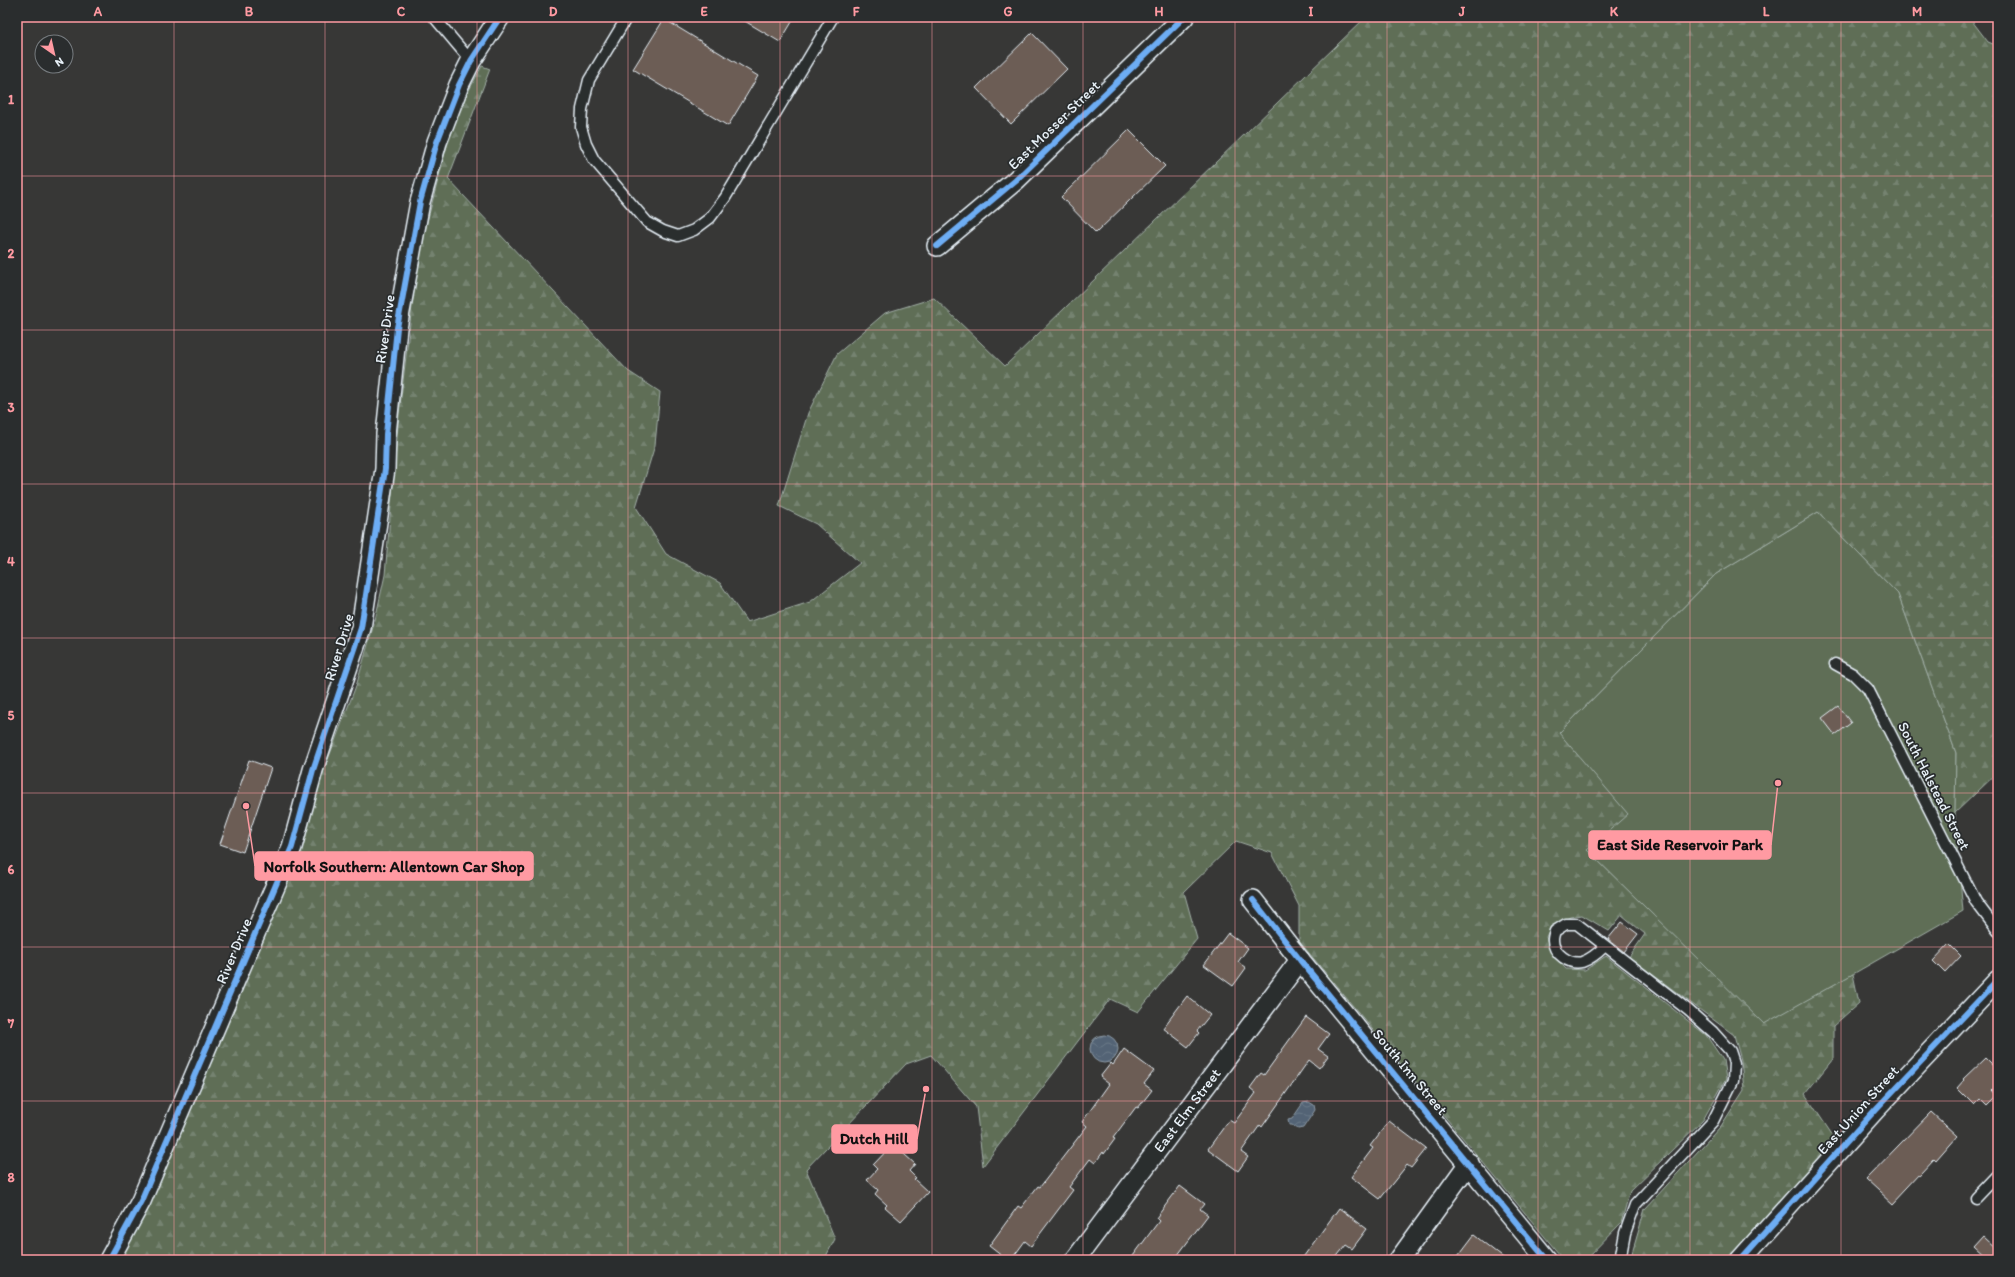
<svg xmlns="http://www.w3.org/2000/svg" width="2015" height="1277" viewBox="0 0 2015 1277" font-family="Itim,sans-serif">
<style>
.green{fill:#5e6e57;stroke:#a3b0a8}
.forest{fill:url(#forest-firs);stroke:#a3b0a8}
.water{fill:url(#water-waves);stroke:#8e9ca9}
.building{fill:#6c5d54;stroke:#e8f1f8}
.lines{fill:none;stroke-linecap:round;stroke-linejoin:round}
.service-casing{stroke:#e8f1f8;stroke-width:13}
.minor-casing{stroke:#e8f1f8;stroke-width:22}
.service{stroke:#2a2d2e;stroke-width:10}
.minor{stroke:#2a2d2e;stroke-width:19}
.cycleway-casing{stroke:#2a2d2e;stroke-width:8}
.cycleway{stroke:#6dadf4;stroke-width:6}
.grid{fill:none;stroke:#ff9aa2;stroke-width:1;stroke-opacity:0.55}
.labels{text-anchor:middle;stroke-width:3.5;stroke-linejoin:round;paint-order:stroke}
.street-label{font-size:15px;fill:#e8f1f8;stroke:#2a2d2e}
.leader{fill:none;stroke:#ff9aa2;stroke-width:1.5}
.callout-dot{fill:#ff9aa2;stroke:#2a2d2e;stroke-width:1.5}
.callout{fill:#ff9aa2;stroke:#ff9aa2;stroke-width:1.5}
.callout-label{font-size:16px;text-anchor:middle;font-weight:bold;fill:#111}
.neatline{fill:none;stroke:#ff9aa2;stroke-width:1.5}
.grid-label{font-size:13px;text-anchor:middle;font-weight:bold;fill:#ff9aa2}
</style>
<defs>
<pattern id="forest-firs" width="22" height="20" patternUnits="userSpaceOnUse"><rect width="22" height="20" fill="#5e6e57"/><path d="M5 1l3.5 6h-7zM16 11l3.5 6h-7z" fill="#758370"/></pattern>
<pattern id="water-waves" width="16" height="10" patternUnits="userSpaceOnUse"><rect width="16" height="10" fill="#526374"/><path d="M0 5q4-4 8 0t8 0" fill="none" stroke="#6b7a89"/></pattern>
</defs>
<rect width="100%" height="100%" fill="#373736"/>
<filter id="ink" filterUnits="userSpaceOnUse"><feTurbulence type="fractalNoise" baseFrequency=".025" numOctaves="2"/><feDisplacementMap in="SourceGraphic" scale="8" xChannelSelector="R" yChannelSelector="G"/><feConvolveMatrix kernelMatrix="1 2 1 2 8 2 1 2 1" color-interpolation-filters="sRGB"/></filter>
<g filter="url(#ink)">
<path class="green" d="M1818,512L1898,594L1956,753L1955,825L1963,911L1764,1025L1587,850L1559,733L1716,574Z"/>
<path class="forest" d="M1366,17H1969L1988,42L1998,46V772L1955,813L1956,753L1898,594L1818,512L1716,574L1559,733L1628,814L1587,850L1764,1024L1853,974L1859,1003L1833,1026V1059L1805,1094L1837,1142L1729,1260H1630L1645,1209L1721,1126L1744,1090L1741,1060L1734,1035L1629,957L1645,934L1622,915L1609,931L1582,915L1570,917L1551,926L1546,937L1552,954L1566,969L1585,970L1606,956L1706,1035L1723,1060L1726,1079L1703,1120L1630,1191L1621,1223L1585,1260H1564L1299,941V906L1272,853L1236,841L1184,892L1197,939L1138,1012L1110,999L983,1166L976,1107L931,1055L906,1064L806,1169L835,1239L824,1260H112L308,812L357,683L375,620L385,575L399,414L418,257L454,118L482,66L490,69L448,179L628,371L660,392L655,445L636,507L666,554L720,583L747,622L810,602L860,563L816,524L779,506L808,413L837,354L885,313L934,298L1005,366Z"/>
<path class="water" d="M1090 1049a14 14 0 1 1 28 0a14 14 0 1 1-28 0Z
M1309,1102L1314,1105L1315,1110L1303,1128L1298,1129L1292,1125H1289L1288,1120L1292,1119L1303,1103Z"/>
<path class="building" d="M738,17H795L780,42Z
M664,19L758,76L728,126L633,69Z
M1032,33L1067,69L1011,124L976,88Z
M1129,130L1165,166L1096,233L1061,197Z
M1838,706L1851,723L1835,735L1822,718Z
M249,760L271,768L243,852L220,844Z
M1622,922L1638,934L1624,952L1608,939Z
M1228,933L1248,948L1238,962L1246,968L1233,986L1204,965Z
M1949,944L1961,956L1945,973L1933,961Z
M1187,996L1210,1015L1197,1031L1199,1033L1188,1047L1163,1028Z
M1306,1017L1329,1034L1318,1049L1328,1056L1319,1068L1309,1060L1262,1127L1260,1125L1241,1152L1248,1157L1238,1171L1208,1149L1229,1120L1234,1123L1256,1093L1250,1088L1261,1073L1264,1075Z
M1124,1049L1154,1071L1144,1084L1152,1090L1138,1108L1136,1107L1113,1138L1115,1139L1104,1154L1103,1152L1095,1163L1090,1159L1069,1187L1073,1190L1031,1246L1025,1241L1011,1260H1007L989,1246L1018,1206L1021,1208L1038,1186L1040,1187L1087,1126L1082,1122L1109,1084L1100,1077L1111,1063L1113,1065Z
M1985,1058L1998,1071V1084L1992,1090L1997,1096L1987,1106L1980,1099L1974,1105L1957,1088L1964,1080L1963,1079Z
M1931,1112L1957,1136L1936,1160L1934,1158L1892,1203L1866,1179Z
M1389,1121L1426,1149L1411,1168L1407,1165L1380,1199L1351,1177L1373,1148L1370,1146Z
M893,1144L915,1164L909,1171L916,1178L914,1179L928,1192L901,1221L885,1207L887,1205L875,1194L878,1190L867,1180L877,1169L873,1165Z
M1180,1186L1204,1204L1200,1209L1208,1215L1174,1260H1130L1159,1221L1156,1218Z
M1339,1208L1367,1229L1352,1249L1346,1245L1334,1260H1301Z
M1474,1235L1506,1260H1455Z
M1984,1238L1998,1251L1989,1260H1986L1974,1249Z"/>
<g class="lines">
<g class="service-casing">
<path id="service" d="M434,17L471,61
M627,17L589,80L582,109L581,127L586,144L594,160L647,222L663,231L678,236L694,230L710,218L725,198L833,17
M1835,664L1853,674L1868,689L1976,902L1998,931
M1605,946C1599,952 1591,959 1582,962C1570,965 1553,954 1553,940C1553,938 1554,934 1555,931L1566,924H1577L1688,1010L1713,1032L1730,1051L1734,1063L1733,1081L1713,1121L1635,1205L1625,1233L1620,1260
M1976,1198L1998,1175"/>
</g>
<g class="minor-casing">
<g id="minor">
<path d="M937,246L1016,180L1184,17"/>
<path d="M1253,900L1300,960L1547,1260"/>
<path d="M109,1260L141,1201L292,847L313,770L361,628L385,469L386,434L397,328L420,202L437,142L459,85L471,61L500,17"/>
<path id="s1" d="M1075,1260L1300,960"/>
<path d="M1399,1260L1469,1163"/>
<path d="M1740,1260L1876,1109L1998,980"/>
</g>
</g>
<use href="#service" class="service"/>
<use href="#minor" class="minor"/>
<g class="cycleway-casing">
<path id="cycleway" d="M937,246L1016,180L1184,17
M1253,900L1300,960L1547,1260
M109,1260L141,1201L292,847L313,770L361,628L385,469L386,434L397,328L420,202L437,142L459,85L471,61L500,17
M1740,1260L1876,1109L1998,980"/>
</g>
<use href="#cycleway" class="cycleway"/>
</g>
</g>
<path class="grid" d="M174,17V1260M325,17V1260M477,17V1260M628,17V1260M780,17V1260M932,17V1260M1083,17V1260M1235,17V1260M1387,17V1260M1538,17V1260M1690,17V1260M1841,17V1260M17,176H1998M17,330H1998M17,484H1998M17,638H1998M17,793H1998M17,947H1998M17,1101H1998"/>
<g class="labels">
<g class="street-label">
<text transform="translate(1054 125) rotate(-44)" y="5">East Mosser Street</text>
<text transform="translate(385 329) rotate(-82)" y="5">River Drive</text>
<text transform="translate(339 647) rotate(-73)" y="5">River Drive</text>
<text transform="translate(1934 786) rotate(63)" y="5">South Halstead Street</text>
<text transform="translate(234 951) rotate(-67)" y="5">River Drive</text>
<text transform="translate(1410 1072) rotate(50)" y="5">South Inn Street</text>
<text dy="5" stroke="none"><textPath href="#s1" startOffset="187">East Elm Street</textPath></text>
<text transform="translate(1858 1110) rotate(-48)" y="5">East Union Street</text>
</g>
</g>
<path class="leader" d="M1778 783L1771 845M246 806L255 866M926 1089L917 1139"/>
<g class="callout-dot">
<circle cx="1778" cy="783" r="4"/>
<circle cx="246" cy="806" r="4"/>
<circle cx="926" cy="1089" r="4"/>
</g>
<g class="callout">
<rect x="1589" y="831" width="182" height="28" rx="4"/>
<rect x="255" y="852" width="278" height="28" rx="4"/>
<rect x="832" y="1125" width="85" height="28" rx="4"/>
</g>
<g class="callout-label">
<text x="1680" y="850">East Side Reservoir Park</text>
<text x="394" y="872">Norfolk Southern: Allentown Car Shop</text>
<text x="874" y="1144">Dutch Hill</text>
</g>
<rect width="2015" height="1277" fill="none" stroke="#2a2d2e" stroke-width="44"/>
<g transform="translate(54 54) rotate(146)"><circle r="19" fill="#2a2d2e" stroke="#767b7f"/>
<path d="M0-3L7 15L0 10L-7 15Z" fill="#ff9aa2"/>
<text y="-6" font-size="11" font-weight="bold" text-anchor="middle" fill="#e8f1f8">N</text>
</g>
<rect x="22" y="22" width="1971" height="1233" class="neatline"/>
<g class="grid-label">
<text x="98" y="16">A</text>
<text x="249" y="16">B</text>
<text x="401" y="16">C</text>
<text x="553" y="16">D</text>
<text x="704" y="16">E</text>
<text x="856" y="16">F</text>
<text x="1008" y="16">G</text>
<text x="1159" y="16">H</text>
<text x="1311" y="16">I</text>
<text x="1462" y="16">J</text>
<text x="1614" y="16">K</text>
<text x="1766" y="16">L</text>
<text x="1917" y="16">M</text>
<text x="11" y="104">1</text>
<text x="11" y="258">2</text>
<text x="11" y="412">3</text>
<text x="11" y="566">4</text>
<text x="11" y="720">5</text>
<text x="11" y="874">6</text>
<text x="11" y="1028">7</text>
<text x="11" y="1182">8</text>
</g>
</svg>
